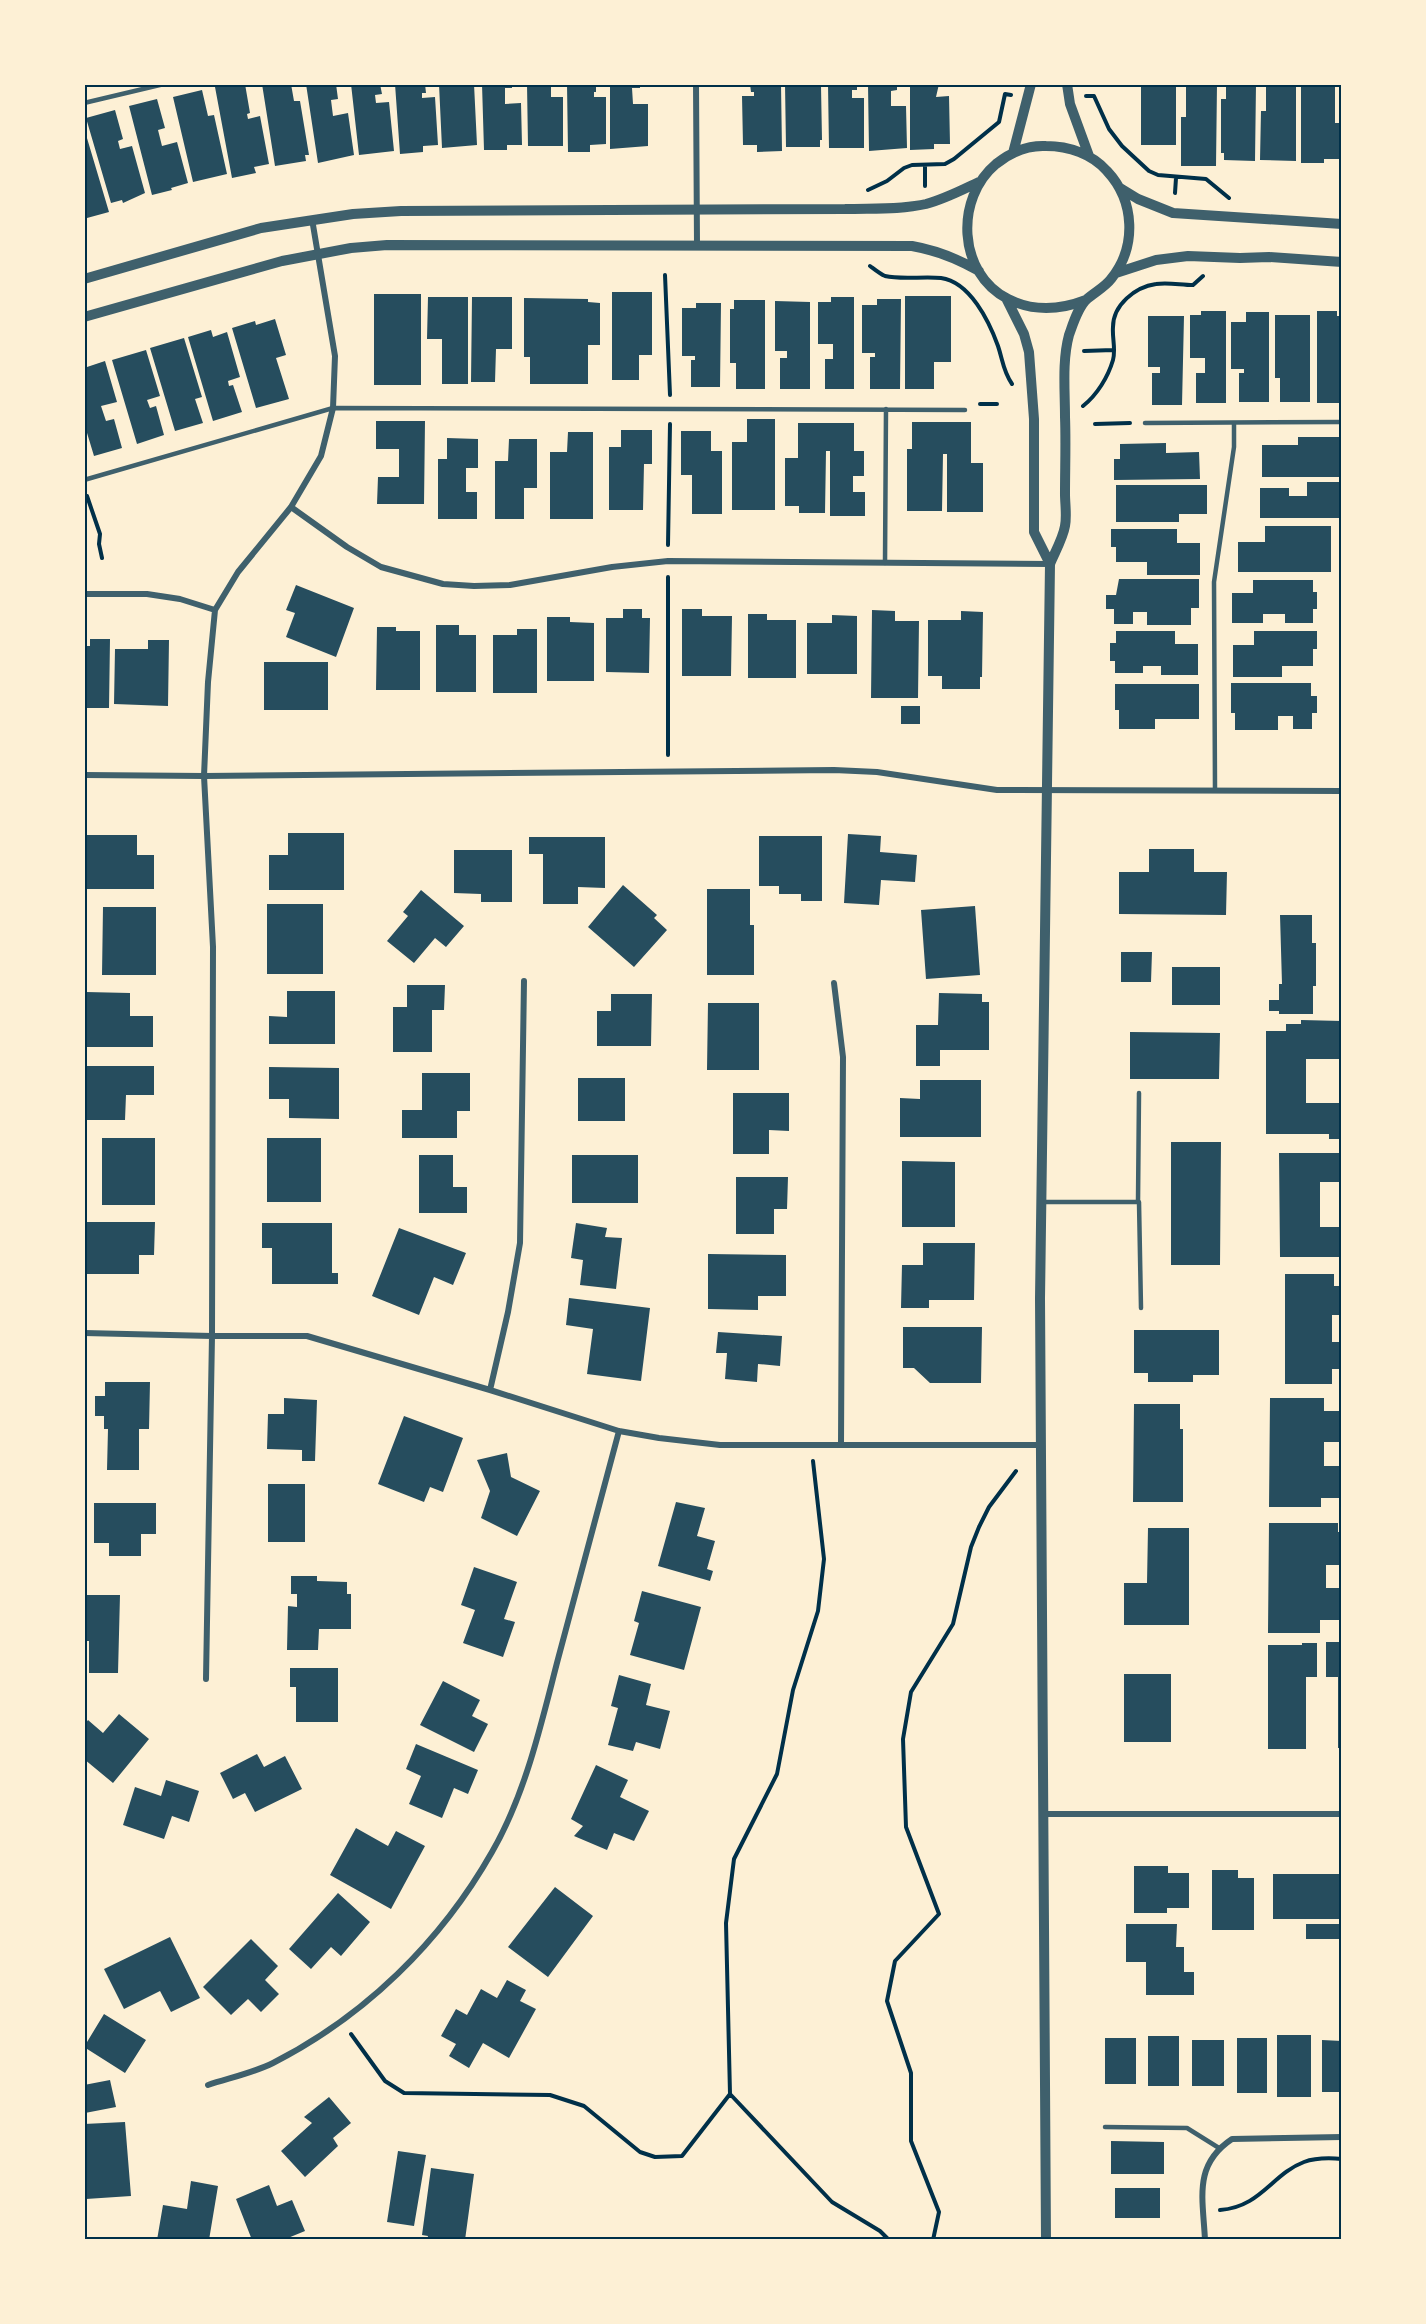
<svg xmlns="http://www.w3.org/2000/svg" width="1426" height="2324" viewBox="0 0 1426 2324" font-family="'Exo 2',sans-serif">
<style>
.building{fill:#264d5e}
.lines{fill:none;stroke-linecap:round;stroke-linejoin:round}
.path{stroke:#003049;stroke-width:4}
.service{stroke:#3f606c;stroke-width:4.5}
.minor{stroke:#3f606c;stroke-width:6}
.tertiary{stroke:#3f606c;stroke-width:10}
.neatline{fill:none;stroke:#003049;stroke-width:2}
</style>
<rect width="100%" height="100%" fill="#fdf0d5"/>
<path class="building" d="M234,84H245L250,113L247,114L248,119L260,116L269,164L254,167L256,173L232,178L215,87Z
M262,84H291L294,101H300L309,155H305L306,161L275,166Z
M306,84H336L338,99L331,100L333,116L348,113L354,155L318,163Z
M351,84H380L382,94L375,95L376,103L389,102L394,151L359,155Z
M395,84H425L426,93H422V98L435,97L438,145L423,146V152L400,154Z
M439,84H474L477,145L442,148Z
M482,84H512V88H505V104L521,103L522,145H507V150H484Z
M527,84H551V97H563V146H528Z
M567,84H596V92H594V97H606V144L590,145V152H568Z
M610,84H640V88H632L633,104H648V146L610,149Z
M750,84H781L782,151L757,152V145H743L742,96H754V92H751Z
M785,84H814V86H821L822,140H820V147H786Z
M828,84H857V90H852V98H864V148H829Z
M868,84H897V90L891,91V106H906L907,148L869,151Z
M910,84H939L936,97L949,96L950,144H934V149L910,150Z
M1141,84H1176V145H1141Z
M1186,84H1217L1216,166H1181V117H1186Z
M1226,84H1256L1255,161L1224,160V153H1221V99H1226Z
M1266,84H1296V161L1260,160L1261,111H1266Z
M1301,84H1335V123H1342V159H1324V163H1301Z
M202,90L208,116L214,115L227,174L193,182L173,97Z
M157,99L165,128L158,130L162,146L177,142L188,183L171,188L172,190L152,195L129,106Z
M115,110L123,139L118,141L120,149L132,146L145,193L123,203L122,200L111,203L86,118Z
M84,128L109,212L87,218L84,210Z
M612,292H652V355H639V380H612Z
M374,294H421V385H374Z
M905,296H951V362H934V389H905Z
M428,297H468V384H442V339H427Z
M472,297H512V349H496L495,382H471Z
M831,297H854V389H825V359H833V344H818V302H831Z
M524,298L588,299V302L600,303V345H588V384H530V357H524Z
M877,299H901L900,389H870V357H875V353H862V305H877Z
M734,300H765V389H736V363H730V309H734Z
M775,301L810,302V389H780V358H787V351H775Z
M696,303H721L720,387H691V360H695V356H682V308H696Z
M1201,311H1226V403H1196V373H1205V358H1190V315H1201Z
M1317,311H1337V316H1342V358H1339V373H1342V403H1317Z
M1246,312H1269V402H1239V373H1244V369H1231V322H1246Z
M1275,315H1310V402H1280V378H1275Z
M1148,316H1184L1182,405H1152V373H1160V367H1148Z
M275,319L286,355L276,358L289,399L256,408L232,328L255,321L256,325Z
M211,330L213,337L227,332L240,377L228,381L229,386L233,385L242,412L213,421L188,337Z
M184,338L202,397L195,399L203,423L175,431L150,348Z
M146,350L160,396L147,400L150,408L156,406L164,435L137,444L112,360Z
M105,361L117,402L101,406L106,421L114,419L122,448L94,456L84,423V364L86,363L87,367Z
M747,419H775V510H732V442H747Z
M376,421H425L424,504H377L378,477H399V449H376Z
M912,422H971V463H983V512H947V454H943L942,511H907V449H912Z
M798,423H854V451H864V476H853V492H865V516H830V451H826L825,513H799V506H785V458H798Z
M621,430H652V464H644L643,510H609V447H621Z
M681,431H711V451H722V514H692V475H681Z
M568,432H593V519H550V452H567Z
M1298,437H1342V477H1262V445H1298Z
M447,438L478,439V468H466V492H477V519H438V459H447Z
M509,439H537V488H524V519H495V461H508Z
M1166,443V453L1199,452L1200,479L1114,480V459H1120V444Z
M1307,482H1342V518H1260V488H1289V496H1307Z
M1116,485H1207V514H1179V522H1116Z
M1265,526H1331V572H1238V542H1265Z
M1111,529H1177V543H1200V575H1147V562H1116V547H1111Z
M1119,579H1199V608H1191V625H1147V612H1133V624H1114V609H1106V595H1116Z
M1253,580H1313V592H1317V609H1313V623H1285V614H1263V623H1232V593H1253Z
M296,585L354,608L336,657L286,637L295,613L286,610Z
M623,609H642V618H650L649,673L606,672V618H623Z
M682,609H702V616H732L731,676H682Z
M872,610L895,611V621H919L918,698H871Z
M961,611L983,612L982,677H980V689H942V676H928V620H961Z
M748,614H767V620H796V678H748Z
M832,615L857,616V674H807V623H832Z
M547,617H570V622L594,623V681H547Z
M436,625H459V635H476V692H436Z
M377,627H396V631H420V690H376Z
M517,629H537V693H493V635H517Z
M1116,631H1175V644H1198V675H1161V666H1143V673H1115V661H1110V643H1116Z
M1254,631H1317V649H1313V666H1282V677H1233V645H1254Z
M90,639H110L109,708H84V646H90Z
M148,640H169L168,706L114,704L115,649H148Z
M264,662H328V710H264Z
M1231,683H1311V696H1317V713H1312V729H1293V716H1278V730H1235V713H1231Z
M1115,684H1199V719H1155V729H1119V710H1115Z
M901,706H920V724H901Z
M288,833H344V890H269V855H288Z
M848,834L881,836L880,852L917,855L915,882L881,880L879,905L844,903Z
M84,835H137V855H154V889H84Z
M759,836H822V901H801V894H779V886H759Z
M529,837H605V888L578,887V904H543V854H529Z
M1149,849H1194V872H1227L1226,915L1119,914V872H1149Z
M454,850H512V902H481V894L454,893Z
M623,885L657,915L654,918L667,930L634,967L588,927Z
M707,889H750V925H754V975H707Z
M421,890L464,926L446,947L435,938L414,963L387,941L408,916L403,912Z
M267,904H323V974H267Z
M975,906L980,975L926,979L921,910Z
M103,907H156V975H102Z
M1280,915H1312V943H1316V986H1313V1014H1279V1011H1269V1000H1279V984H1282Z
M1121,952H1152L1151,982H1121Z
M1172,967H1220V1005H1172Z
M407,985H445L444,1010H432V1052H393V1007H407Z
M287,991H335V1044H269V1016L287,1017Z
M86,992L130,993V1016H153V1047H86Z
M939,993L982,994V1002H989V1050H940V1066H916V1025H938Z
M611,994H652L651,1046H597V1011H611Z
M708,1003H759V1070H707Z
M1301,1020L1342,1021V1059H1306V1103H1342V1139H1329V1134H1266V1031H1286V1024H1301Z
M1130,1032L1220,1033L1219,1079H1130Z
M85,1066H154V1095H126L125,1120H84Z
M269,1067L339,1068V1119L289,1118V1099H269Z
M422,1073H470V1111H457V1138H402V1110H422Z
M578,1078H625V1121H578Z
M920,1080H981V1137H900V1098L920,1099Z
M733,1093H789V1131L769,1130V1154H733Z
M102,1138H155V1205H102Z
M267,1138H321V1202H267Z
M1171,1142H1221L1220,1265H1171Z
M1279,1153H1342V1182H1320V1227H1342V1262H1339V1257H1280Z
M419,1155H453V1187H467V1213H419Z
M572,1155H638V1203H572Z
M902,1161L955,1162V1227H902Z
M736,1177H788L787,1209H774V1234H736Z
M84,1222H155L154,1255H139V1274H84Z
M262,1223H332V1273H338V1284H272V1248H262Z
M576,1223L607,1228L605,1237L622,1238L616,1289L580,1285L583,1260L571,1258Z
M399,1228L466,1253L453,1285L434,1277L419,1315L372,1296Z
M923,1243H975L974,1300H929V1308H901L902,1265H923Z
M708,1254L786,1255V1296H758V1310L708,1309Z
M1285,1274H1334V1286H1342V1315H1332V1342H1342V1369H1332V1384H1285Z
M569,1298L650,1308L641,1381L587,1374L593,1329L566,1325Z
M903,1327H982L981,1383H930L914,1368H903Z
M1134,1330H1219V1375H1193V1382H1148V1373H1134Z
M718,1332L782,1336L780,1366L758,1364L757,1382L725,1379L727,1353H716Z
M105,1382H150L149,1429H139V1470H107L108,1429H104V1416H95V1396H105Z
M284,1398L317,1400L315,1461H302V1450L267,1449L268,1414H284Z
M1270,1398H1324V1411H1341V1442H1324V1466H1341V1498H1321V1507H1269Z
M1134,1404H1180V1429H1183V1502H1133Z
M404,1416L463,1438L443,1492L430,1487L424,1502L378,1484Z
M507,1453L511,1477L540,1491L517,1536L481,1518L490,1491L477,1460Z
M268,1484H305V1542H268Z
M676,1502L705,1508L697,1536L715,1541L707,1569L713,1571L710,1581L658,1566Z
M94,1503H156V1534H141V1556H109V1543H94Z
M1269,1523H1338V1532H1342V1565H1326V1588H1342V1620H1320V1633H1268Z
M1148,1528H1189V1625H1124V1583H1147Z
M474,1567L517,1582L504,1619L515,1622L503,1657L463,1643L475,1610L461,1605Z
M291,1576H317V1581L347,1582V1594H351V1629H319L318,1650H287L288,1606L297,1607V1594H291Z
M642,1591L701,1607L684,1670L630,1655L639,1623L634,1621Z
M84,1595H120L118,1673H89V1641H84Z
M1326,1642H1340L1342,1645V1748H1338V1677H1326Z
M1302,1643H1317V1677H1306V1749H1268V1645H1302Z
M290,1668H338V1722H296V1687H290Z
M1124,1674H1171V1742H1124Z
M619,1675L651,1684L646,1705L670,1711L660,1749L636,1742L633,1751L608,1745L618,1708L611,1706Z
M443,1681L480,1700L472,1716L488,1724L474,1752L420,1725Z
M119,1714L149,1739L113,1783L84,1759V1725L88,1720L103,1733Z
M416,1744L478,1770L468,1794L454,1788L442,1818L409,1804L421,1776L406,1769Z
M257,1754L264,1767L285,1756L302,1789L255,1812L245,1793L233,1799L220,1773Z
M596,1765L628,1780L620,1797L649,1811L634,1841L614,1833L607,1850L574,1836L583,1826L571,1819Z
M166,1780L199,1791L189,1822L172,1816L164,1839L123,1825L135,1787L161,1796Z
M356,1828L388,1846L396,1831L425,1846L391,1909L330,1875Z
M1134,1866H1168V1873H1189V1908H1167V1913H1134Z
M1212,1870H1238V1878H1254V1930H1212Z
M1273,1874H1342V1919H1273Z
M555,1887L593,1916L548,1977L508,1947Z
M338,1893L370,1922L341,1956L331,1947L311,1969L289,1949Z
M1126,1924H1177L1176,1947H1184V1972H1194V1995H1146V1962H1126Z
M1306,1924H1342V1939H1306Z
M170,1937L200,1998L171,2012L160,1991L124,2009L104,1969Z
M251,1939L278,1966L265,1980L279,1994L261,2012L248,1999L231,2015L203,1987Z
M507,1980L526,1990L520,2001L536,2009L509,2058L483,2043L469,2068L449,2056L456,2044L441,2036L456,2009L467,2015L481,1989L497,1998Z
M104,2014L146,2040L125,2073L84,2047Z
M1277,2035H1311V2097H1277Z
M1148,2036H1179V2086H1148Z
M1105,2038H1136V2084H1105Z
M1237,2038H1267V2093H1237Z
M1192,2040H1224V2086H1192Z
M1322,2040L1342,2041V2092H1322Z
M110,2080L116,2107L85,2113L84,2085Z
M329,2097L351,2123L333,2138L338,2146L305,2177L281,2151L312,2123L304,2117Z
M125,2122L131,2196L86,2199L84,2124Z
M1111,2141L1164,2142V2174H1111Z
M398,2151L426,2155L414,2226L387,2222Z
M431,2168L474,2174L465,2240H427L428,2236L422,2235Z
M191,2181L218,2186L209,2240H157L163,2205L187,2209Z
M269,2185L277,2206L292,2200L305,2231L283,2240H252L236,2199Z
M1115,2188H1160V2218H1115Z"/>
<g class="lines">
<path class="path" d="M1086,96H1094L1109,129L1122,146L1149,171L1158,175L1206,179L1229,198
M925,165V186
M868,190L887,181L904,168L912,165L945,164L954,159L999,122L1005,94L1011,95
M1175,193L1176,178
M870,266C874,269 880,274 885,276C902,280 923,276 941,278C970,282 989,321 998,346C1003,361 1003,371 1012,384
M665,275L670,395
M1084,351L1113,350
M980,404H997
M1083,406C1097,395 1108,377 1113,360C1116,349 1112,338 1113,327C1113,305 1135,287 1156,284C1168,282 1181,285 1193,285L1203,276
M1095,424L1130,423
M87,496L100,534L99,544L102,558
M668,545L670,424
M668,755V577
M351,2034L385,2081L404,2093L550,2095L584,2106L640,2152L655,2157L682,2156L730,2094L726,1923L734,1859L777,1774L793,1690L818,1611L824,1559L813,1461
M730,2094L832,2202L880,2231L889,2240
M1220,2210C1261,2207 1272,2174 1304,2162C1315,2158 1331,2158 1342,2159
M933,2240L939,2212L911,2141V2073L887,2001L895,1961L939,1914L906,1827L903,1739L911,1692L953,1624L971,1547L979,1527L989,1507L1016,1471"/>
<path class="service" d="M84,103L164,84
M1145,423L1342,422
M84,480L333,408L965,410
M885,563L886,409
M1215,789L1214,582L1234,447V423
M1041,1202H1139L1141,1308
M1138,1202L1139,1093
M1105,2127L1187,2128L1219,2148"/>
<path class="minor" d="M696,84L697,245
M291,507L347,547L381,567L443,584L474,586L510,585L612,567L668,561L1050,564
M84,594H147L180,599L215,610
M84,775L204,776L834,770L877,772L997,790L1342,791
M834,983L843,1057L841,1445
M84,1333L212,1336H307L490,1390L619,1431L659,1438L720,1445H1041
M490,1390L508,1312L520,1243L524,981
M206,1679L212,1336L213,947L204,776L208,682L215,610L238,572L291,507L321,456L333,408L335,356L312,219
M1043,1814H1342
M208,2085C229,2078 253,2073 273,2063C365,2016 441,1942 492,1852C526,1793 541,1724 558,1659C579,1583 599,1507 619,1431
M1205,2240C1203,2198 1193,2165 1232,2139L1342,2137"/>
<path class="tertiary" d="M1067,84L1070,104L1089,156
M1013,153L1031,84
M1120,188L1138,199L1173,213L1342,224
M1116,273L1156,260L1188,256L1240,258L1269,257L1342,262
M84,279L261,228L353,214L401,211L845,209C871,208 900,210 926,204C945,199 962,190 979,182
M1006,298L1024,334L1029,352L1034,419V532L1050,564
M84,317L282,261L351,248L387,245L912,246C935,250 958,259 979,271
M1046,2240L1040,1299L1050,564C1055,552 1063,538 1065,526C1067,516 1065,504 1065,494C1065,468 1066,442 1065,417C1065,390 1062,361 1069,335C1073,324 1078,307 1087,299C1095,292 1105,287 1111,279C1137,247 1135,201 1107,171C1092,154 1069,146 1046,146C1028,145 1010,153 996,164C955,198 957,273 1008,299C1034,312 1060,310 1086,300"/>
</g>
<rect width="1426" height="2324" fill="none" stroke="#fdf0d5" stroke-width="171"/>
<rect x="86" y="86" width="1254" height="2152" class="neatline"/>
</svg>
